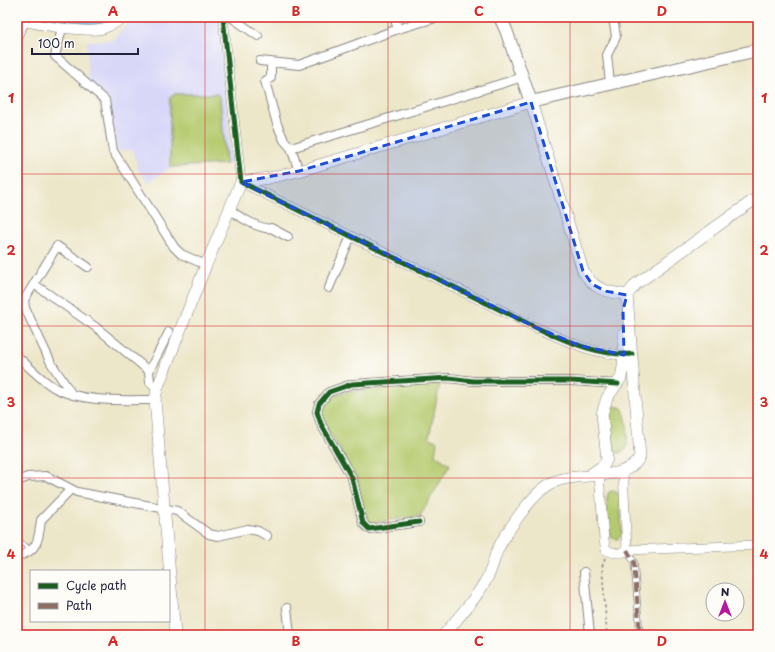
<svg xmlns="http://www.w3.org/2000/svg" width="775" height="652" viewBox="0 0 775 652" font-family="'Playpen Sans',sans-serif">
<style>
.built{fill:#d8d7f8}
.green{fill:#b5ca6e;stroke:#6c7654}
.lines{fill:none;stroke-linecap:round;stroke-linejoin:round}
.canal{stroke:#61adda;stroke-width:7}
.service-casing{stroke:#888482;stroke-width:5.5}
.pedestrian-casing{stroke:#888482;stroke-width:7}
.minor-casing{stroke:#888482;stroke-width:10}
.tertiary-casing{stroke:#888482;stroke-width:10}
.secondary-casing{stroke:#888482;stroke-width:12}
.primary-casing{stroke:#888482;stroke-width:14}
.path{stroke:#888482;stroke-width:1.5;stroke-dasharray:3 3;stroke-linecap:butt}
.service{stroke:#fff;stroke-width:4}
.pedestrian{stroke:#fff;stroke-width:5.5}
.minor{stroke:#fff;stroke-width:8}
.tertiary{stroke:#fff;stroke-width:9}
.secondary{stroke:#fff;stroke-width:11}
.primary{stroke:#fff;stroke-width:12}
.quiet{stroke:#8d6e63;stroke-width:4;stroke-dasharray:8 4;stroke-linecap:butt}
.cycleway-casing{stroke:#fdfcf7;stroke-width:8}
.cycleway{stroke:#1b5e20;stroke-width:5}
.marked{fill:#1d4ed8;fill-opacity:0.2;stroke:#1d4ed8;stroke-width:3;stroke-dasharray:8 5;stroke-linejoin:round}
.grid{fill:none;stroke:#d62828;stroke-width:1;stroke-opacity:0.55}
.neatline{fill:none;stroke:#d62828;stroke-width:1.5}
.grid-label{font-size:13px;text-anchor:middle;font-weight:bold;fill:#d62828}
</style>
<rect width="100%" height="100%" fill="#fdfcf7"/>
<filter id="ink" filterUnits="userSpaceOnUse"><feTurbulence type="fractalNoise" baseFrequency=".025" numOctaves="2"/><feDisplacementMap in="SourceGraphic" scale="8" xChannelSelector="R" yChannelSelector="G"/><feConvolveMatrix kernelMatrix="1 2 1 2 8 2 1 2 1" color-interpolation-filters="sRGB"/></filter>
<filter id="wash" filterUnits="userSpaceOnUse"><feTurbulence type="fractalNoise" baseFrequency=".012" numOctaves="4" result="noise"/><feDisplacementMap in="SourceGraphic" scale="16" xChannelSelector="R" yChannelSelector="G"/><feGaussianBlur stdDeviation="0.9" result="paint"/><feColorMatrix in="noise" values="0 0 0 0 0 0 0 0 0 0 0 0 0 0 0 0 0 1.4 0 .05"/><feComposite in="paint" operator="in"/></filter>
<g filter="url(#wash)">
<rect width="100%" height="100%" fill="#ede7ca"/>
<path class="built" d="M134,17H220L231,164L171,168L148,182L138,169L133,150L118,151L107,97L88,83L87,41L113,40Z"/>
<path class="green" d="M175,94H217L220,97L226,164L170,167V98Z
M440,383L429,437L437,442L435,455L450,465L420,516L370,523L364,513L358,481L337,444L325,426L320,412L321,405L331,395L363,390Z
M615,406L622,408C627,414 630,444 625,450L619,453L610,448L607,412L610,407Z
M613,491L618,493L620,498L622,535L618,539L612,538C607,532 604,498 609,492Z"/>
<g class="lines">
<path class="canal" d="M31,17C50,22 98,29 115,17"/>
</g>
</g>
<g filter="url(#ink)">
<g class="lines">
<g class="service-casing">
<path id="service" d="M17,539L31,550"/>
</g>
<g class="pedestrian-casing">
<path id="pedestrian" d="M627,550L634,562L640,635"/>
</g>
<g class="minor-casing">
<path id="minor" d="M231,17L258,36
M394,17L398,29
M62,28L55,56L105,100L113,151L174,247L181,254L206,265
M17,37L25,22
M260,61L299,65L398,29L439,17
M271,62V78L265,81L277,124L284,140L291,148L299,171
M610,83L607,55L616,37L613,17
M291,148L523,77
M229,209C236,215 262,231 271,228L288,237
M34,284L97,328L149,371
M329,288L351,236
M17,356C29,367 41,380 55,388C83,403 124,400 155,400
M157,389L150,382L149,371L169,332
M71,393L51,363L25,308L24,300L57,246L88,267
M20,480L28,477L46,476L77,492L177,511L209,534L218,536L248,529L258,531L267,536
M419,522L369,529L363,523L352,478L321,424L317,412L319,404L329,392L352,384L449,378L473,381H571L618,384
M17,556C38,553 39,537 41,520L71,489
M584,572L590,635
M287,608L290,635"/>
</g>
<g class="tertiary-casing">
<path id="tertiary" d="M223,17L241,182L537,328C566,341 597,356 630,355
M17,19C34,25 85,33 103,29C111,26 118,23 124,17
M623,472L627,550
M599,474L604,540L606,550C613,553 620,555 627,550L758,545"/>
</g>
<g class="secondary-casing">
<path id="secondary" d="M627,295L636,284L758,197
M591,474L604,465L607,459L602,414L607,398L621,378L623,367L624,334
M175,635L155,400L157,389L206,265L241,182L269,178L299,171L531,102L583,271C595,291 606,291 627,295L640,457C624,485 575,469 550,484C532,494 506,532 497,551C494,558 493,566 489,574C479,596 459,616 444,635"/>
</g>
<g class="primary-casing">
<path id="primary" d="M500,17L506,30L531,102L758,50"/>
</g>
<path class="path" d="M605,558L602,567L607,635"/>
<use href="#service" class="service"/>
<use href="#pedestrian" class="pedestrian"/>
<use href="#minor" class="minor"/>
<use href="#tertiary" class="tertiary"/>
<use href="#secondary" class="secondary"/>
<use href="#primary" class="primary"/>
<path class="quiet" d="M627,550L634,562L640,635"/>
<g class="cycleway-casing">
<path id="cycleway" d="M223,17L241,182L537,328C567,341 598,356 632,354
M419,522L369,529L363,523L352,478L321,424L317,412L319,404L329,392L352,384L449,378L473,381H571L618,384"/>
</g>
<use href="#cycleway" class="cycleway"/>
</g>
</g>
<path class="marked" d="M531,102L583,271L592,284L605,291L627,295L623,310L624,355L581,346L537,328L241,182L299,171Z"/>
<path class="grid" d="M205,17V635M388,17V635M570,17V635M17,174H758M17,326H758M17,478H758"/>
<rect width="775" height="652" fill="none" stroke="#fdfcf7" stroke-width="44"/>
<rect x="30" y="570" width="140" height="52" fill="#fdfcf7" stroke="#a5a5ac"/>
<rect x="38" y="583" width="20" height="6" fill="#1b5e20" stroke="#a5a5ac"/>
<text x="66" y="590" font-size="12" fill="#22223b">Cycle path</text>
<rect x="38" y="603" width="20" height="6" fill="#8d6e63" stroke="#a5a5ac"/>
<text x="66" y="610" font-size="12" fill="#22223b">Path</text>
<g transform="translate(725 602)"><circle r="19" fill="#fdfcf7" stroke="#a5a5ac"/>
<path d="M0-3L7 15L0 10L-7 15Z" fill="#b5179e"/>
<text y="-6" font-size="11" font-weight="bold" text-anchor="middle" fill="#22223b">N</text>
</g>
<path d="M32 48v6h106v-6" fill="none" stroke="#22223b" stroke-width="2"/>
<text x="38" y="48" font-size="12" fill="#22223b" stroke="#fdfcf7" stroke-width="3" paint-order="stroke">100 m</text>
<rect x="22" y="22" width="731" height="608" class="neatline"/>
<g class="grid-label">
<text x="113" y="16">A</text>
<text x="296" y="16">B</text>
<text x="479" y="16">C</text>
<text x="662" y="16">D</text>
<text x="11" y="103">1</text>
<text x="764" y="103">1</text>
<text x="11" y="255">2</text>
<text x="764" y="255">2</text>
<text x="11" y="407">3</text>
<text x="764" y="407">3</text>
<text x="11" y="559">4</text>
<text x="764" y="559">4</text>
<text x="113" y="646">A</text>
<text x="296" y="646">B</text>
<text x="479" y="646">C</text>
<text x="662" y="646">D</text>
</g>
</svg>
